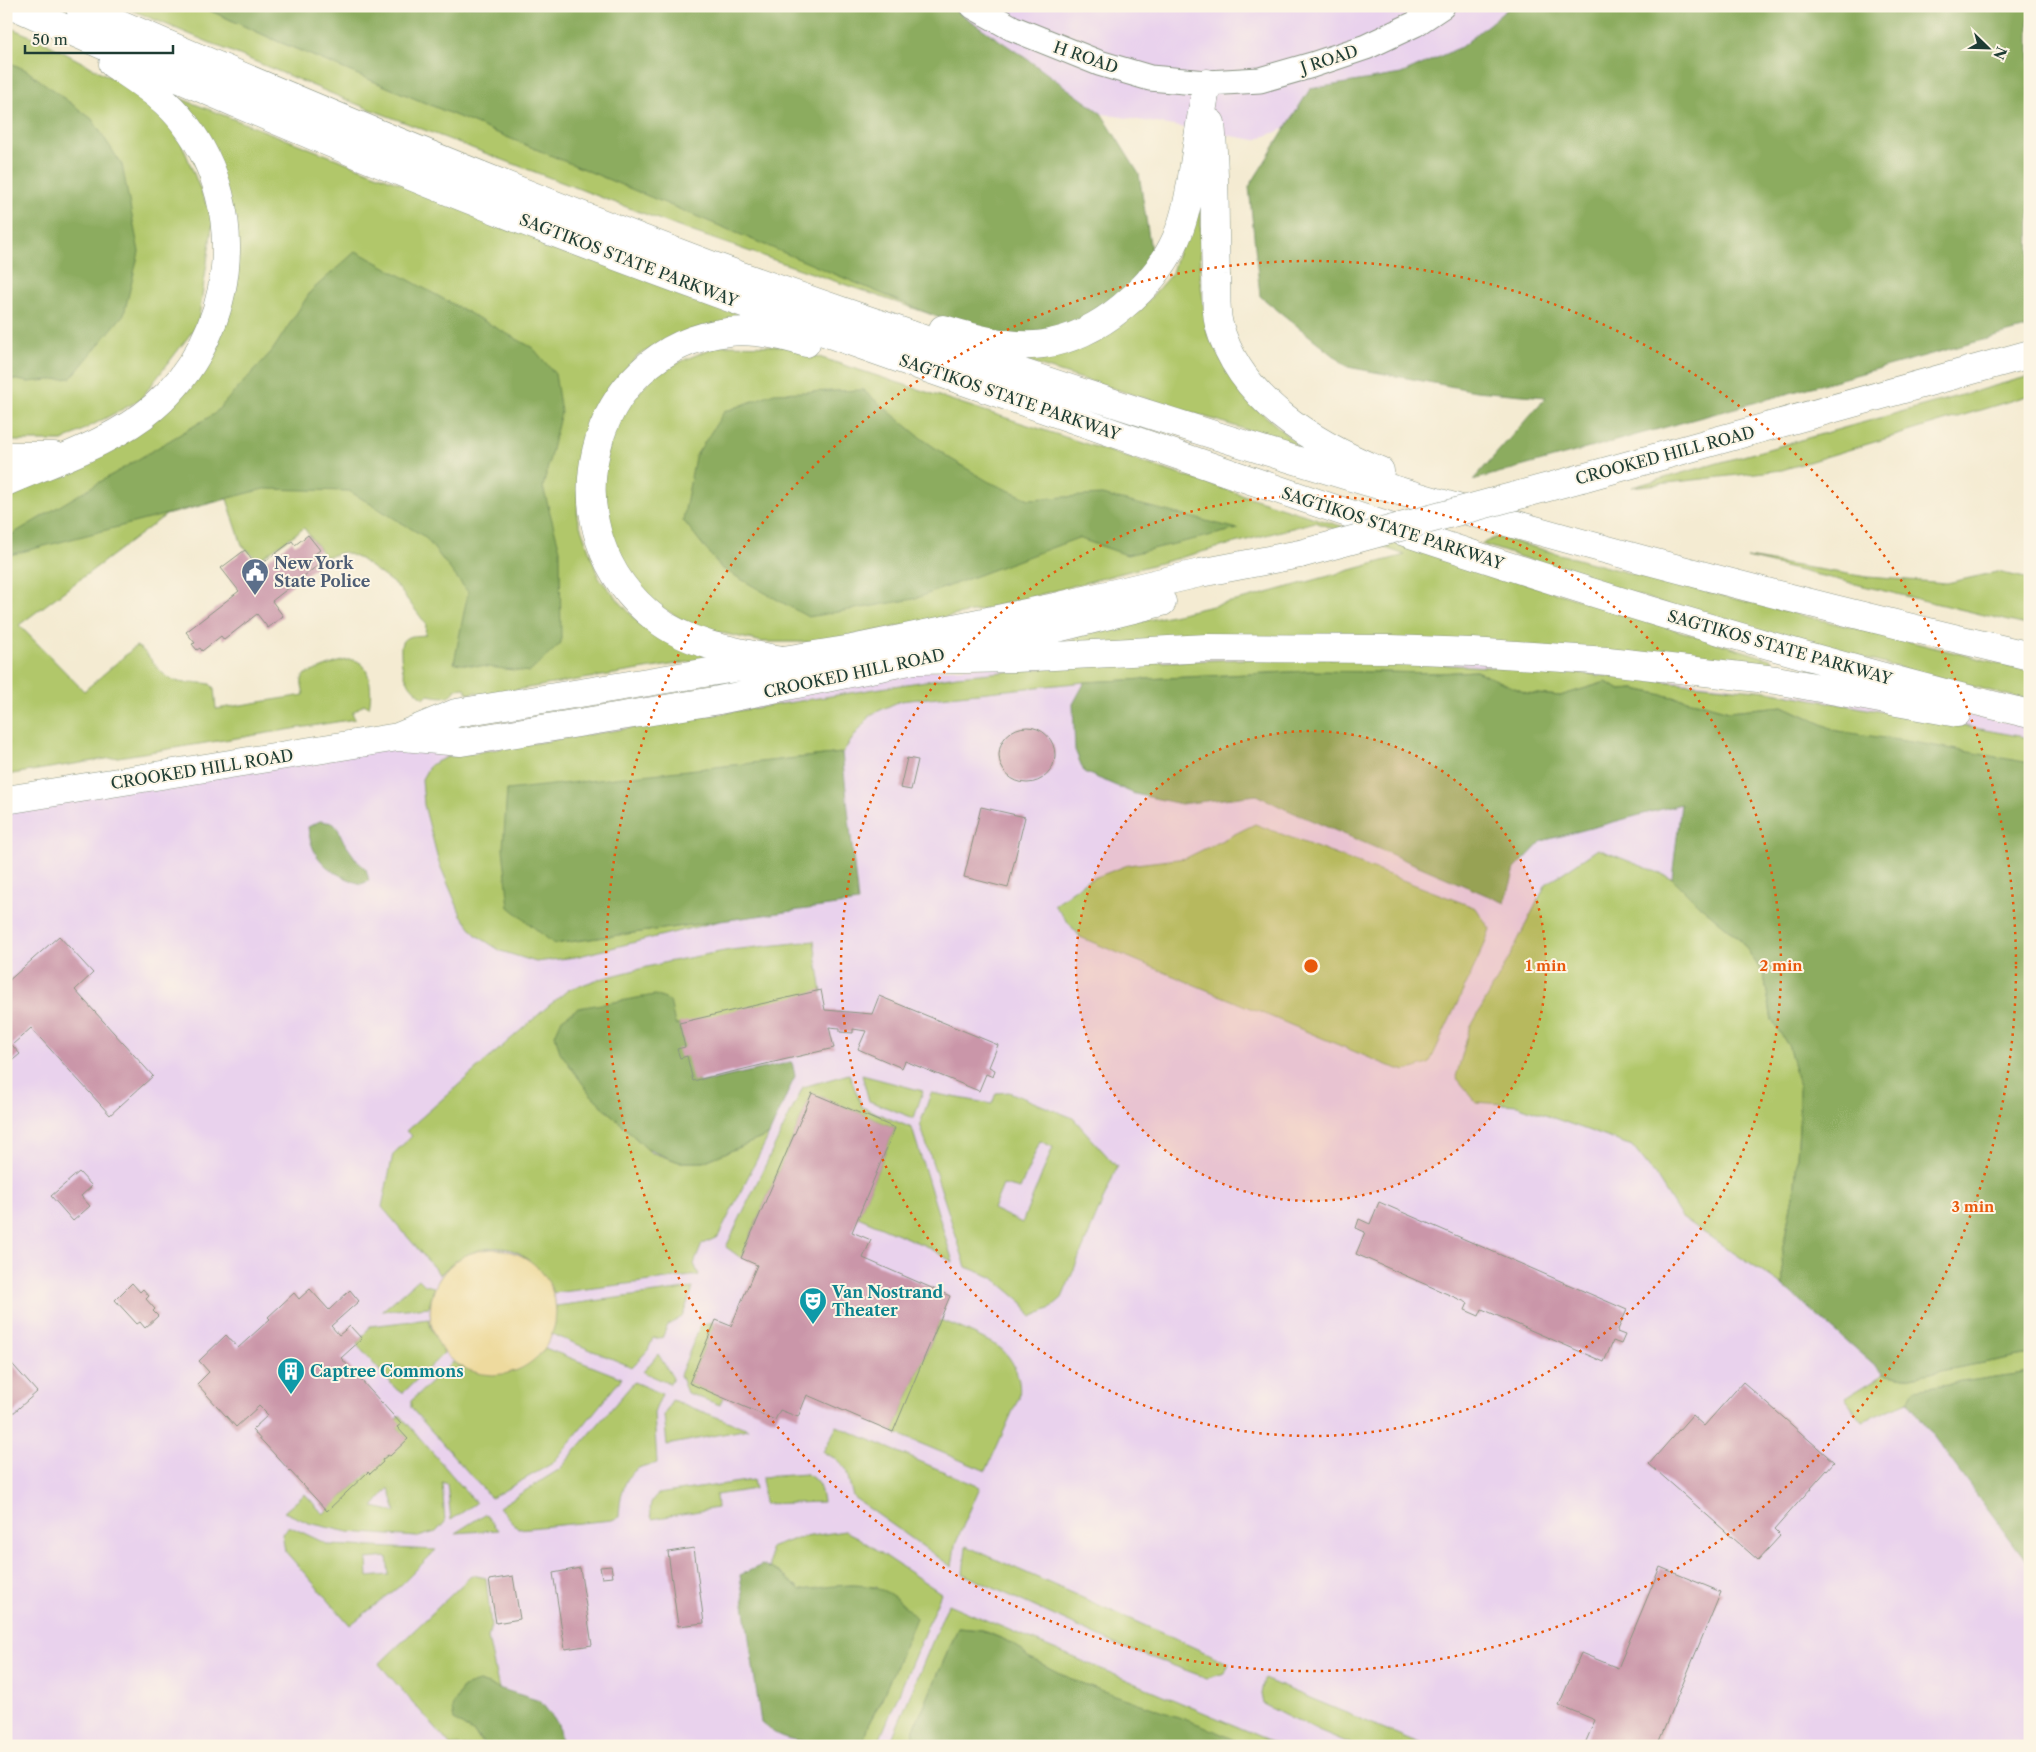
<svg xmlns="http://www.w3.org/2000/svg" width="2036" height="1752" viewBox="0 0 2036 1752" font-family="'Libre Caslon Text',serif">
<style>
.built{fill:#e9d2ed}
.green{fill:#b1c76b;stroke:#688250;fill-rule:evenodd}
.forest{fill:#8cac5f;stroke:#56744a}
.sand{fill:#eeda9e;stroke:#868c69}
.building{fill:#ca96a9}
.lines{fill:none;stroke-linecap:round;stroke-linejoin:round}
.minor-casing{stroke:#8a9483;stroke-width:27}
.major-casing{stroke:#8a9483;stroke-width:29}
.highway-casing{stroke:#8a9483;stroke-width:29}
.minor{stroke:#fff;stroke-width:25}
.major{stroke:#fff;stroke-width:28}
.highway{stroke:#fff;stroke-width:28}
.major-bridge-casing{stroke:#8a9483;stroke-width:29;stroke-linecap:butt}
.major-bridge{stroke:#fff;stroke-width:28}
.ring{fill:none;stroke:#e8590c;stroke-width:2.5;stroke-dasharray:2.5 5}
.labels{text-anchor:middle;stroke-width:4;stroke-linejoin:round;paint-order:stroke}
.street-label{font-size:16px;fill:#1f3d34;stroke:#fcf5e5}
.service-label{font-size:16px;font-weight:bold;fill:#4e5e75;stroke:#fcf5e5;text-anchor:start}
.culture-label{font-size:16px;font-weight:bold;fill:#0d838f;stroke:#fcf5e5;text-anchor:start}
.centre{fill:#e8590c;stroke:#fcf5e5;stroke-width:2.5}
.ring-label{font-size:15px;text-anchor:middle;font-weight:bold;fill:#e8590c;stroke:#fcf5e5;stroke-width:4;stroke-linejoin:round;paint-order:stroke}
</style>
<rect width="100%" height="100%" fill="#fcf5e5"/>
<filter id="ink" filterUnits="userSpaceOnUse"><feTurbulence type="fractalNoise" baseFrequency=".02" numOctaves="2"/><feDisplacementMap in="SourceGraphic" scale="10" xChannelSelector="R" yChannelSelector="G"/><feConvolveMatrix kernelMatrix="1 2 1 2 8 2 1 2 1" color-interpolation-filters="sRGB"/></filter>
<filter id="wash" filterUnits="userSpaceOnUse"><feTurbulence type="fractalNoise" baseFrequency=".0096" numOctaves="4" result="noise"/><feDisplacementMap in="SourceGraphic" scale="20" xChannelSelector="R" yChannelSelector="G"/><feGaussianBlur stdDeviation="1.12" result="paint"/><feColorMatrix in="noise" values="0 0 0 0 0 0 0 0 0 0 0 0 0 0 0 0 0 1.4 0 .05"/><feComposite in="paint" operator="in"/></filter>
<g filter="url(#wash)">
<rect width="100%" height="100%" fill="#f4ebd2"/>
<path class="built" d="M888,6H1606L1255,140L1063,107Z
M1467,656L1944,711L2030,726V1746H6V803L749,684L1086,659Z"/>
<path class="green" d="M122,6H200L277,41L947,320L679,227L359,105Z
M6,26L40,40L125,85L176,129L213,221L198,324L140,400L62,441H6Z
M174,96L749,318L691,330L638,355L595,409L580,456L577,517L599,578L635,619L683,646L714,658L478,696L477,692L468,694L465,688L456,689C450,701 438,696 427,695L424,698C407,685 402,675 401,654C401,649 400,642 405,639C409,635 419,636 425,635L426,624L397,586L360,559L344,552L325,557L304,528L258,560L242,545L227,499L166,515L19,625L84,691L136,646C150,652 156,672 171,679C184,686 196,681 210,684L214,688L216,709L304,695C303,687 299,681 305,674C319,670 334,662 347,660C371,656 373,692 369,707L364,704L352,713L355,719L6,775V492L159,415L233,285Z
M1202,171L1200,278L1208,336L1243,396L1299,446L1005,355L1096,343L1138,312L1172,273Z
M719,345L785,346L1283,508L1773,660L1768,670L1069,644L1076,636L1249,598L1405,555L1315,522L982,610L819,642H763L694,627L641,595L608,541L599,481L616,418L657,372Z
M2030,376V395L1782,470L1632,487Z
M1497,537L1625,572L2030,671V701L1717,621L1481,544Z
M1747,558L1867,577L1947,583L1997,572L2030,579V626Z
M1304,657L1543,670L1767,691L2030,738V765L1837,731L1783,706L1729,711L1696,702L1635,689L1620,690L1606,682L1560,696L1526,693L1476,671L1439,673L1309,671L1085,682L900,701L870,715L842,753L507,791L554,944L720,921L575,957L536,962L501,951L476,935L461,915L439,863L424,805L422,779L430,765L447,757L957,676L1095,664Z
M1255,824L1476,908L1490,929L1484,946L1429,1064L1405,1071L1389,1066L1080,937L1054,905L1086,881L1128,865L1186,858Z
M1598,849L1672,878L1698,904L1740,939L1764,975L1772,1020L1789,1047L1799,1086V1128L1795,1186L1782,1251L1783,1286L1682,1218L1655,1175L1632,1146L1517,1105L1476,1102L1456,1077L1469,1030L1508,960L1546,884Z
M814,941L822,993L684,1026L675,1024L590,1094L650,1152L679,1162H703L769,1135L718,1237L702,1244L694,1264L699,1275L554,1293C550,1284 545,1278 538,1271C533,1266 527,1258 521,1254C494,1239 459,1253 440,1275L382,1207L393,1154L412,1136L406,1131L546,1008L568,990L596,980L667,962L730,950Z
M849,1074L862,1107L912,1128L953,1262L928,1247L858,1217L895,1128L812,1093L741,1258L726,1247L803,1087Z
M862,1075L923,1091L914,1118L869,1101Z
M1009,1092L1073,1118L1117,1167L1062,1298L1049,1309L1031,1317L1023,1303L992,1277L966,1267L920,1124L931,1093L992,1104L996,1093ZM1040,1141L1053,1147L1022,1223L993,1209L1003,1185L1020,1189Z
M419,1279L425,1285L434,1287L429,1307L382,1311Z
M693,1288L682,1317L668,1325L662,1338H653L648,1350L632,1367L552,1334L555,1323L556,1306Z
M429,1319L431,1328L444,1353L403,1393L397,1390L357,1345L370,1326Z
M940,1320C953,1324 990,1341 1000,1348C1014,1359 1022,1380 1019,1397L986,1471L893,1432Z
M712,1322L713,1327L689,1383L723,1397L720,1405L687,1393L680,1375L700,1326Z
M545,1348L622,1378L553,1463L491,1498L411,1408V1401L453,1362L462,1368L537,1357Z
M658,1354L673,1378L670,1384L643,1372Z
M2030,1354V1372L1915,1389L1908,1402L1863,1421L1845,1398L1884,1374L1904,1378Z
M634,1382L662,1394L654,1413L657,1463C652,1465 646,1465 641,1467C622,1475 620,1501 619,1517L612,1520L518,1529L499,1507L560,1469Z
M672,1400L748,1429L667,1445L664,1415Z
M400,1415L476,1503L451,1520L447,1484L442,1482L445,1522L436,1532L417,1537L348,1532L309,1523L284,1512L305,1494L323,1514L407,1438L393,1422ZM389,1488L396,1512L373,1507Z
M837,1426L980,1487L955,1545L952,1567L853,1497L846,1469L836,1459L823,1452Z
M806,1474C819,1480 821,1488 823,1502L764,1504L762,1477Z
M753,1480L755,1489L716,1495L717,1508L652,1519C649,1508 649,1501 658,1494Z
M485,1514L498,1530L455,1533Z
M287,1527H291L329,1545L436,1550L400,1586L350,1625L285,1551L282,1534ZM387,1557L389,1575L368,1577L367,1559Z
M845,1531L857,1537L941,1593L877,1746H862L868,1725L882,1699L877,1587L852,1585L801,1590L779,1572L770,1569V1548L797,1538Z
M966,1546L1229,1663L1225,1673L1207,1678L1122,1647L963,1574Z
M472,1575L486,1578L491,1625L488,1638L499,1689L479,1682L454,1720L474,1733L485,1746H451L379,1664Z
M948,1604L1283,1746H1247L1199,1725L1075,1681L1028,1657L1012,1643L982,1630L958,1628L914,1729L913,1746H889Z
M1264,1679L1426,1746H1356L1290,1718L1263,1704L1261,1694Z"/>
<path class="forest" d="M200,6H949L1027,59L1101,113L1139,174L1153,263L1095,318L1015,338L947,321L277,41Z
M1511,6H2029L2030,327L1473,480L1546,397L1476,391L1348,367L1260,296L1249,187L1310,89L1401,74L1461,47Z
M6,61L26,70L92,119L122,165L139,252L124,314L71,378L28,382L6,378Z
M356,251L533,348L555,374L561,412L543,487L560,550L561,643L530,672L454,663L468,592L425,537L349,491L264,489L6,556V538L214,414L272,351L311,291Z
M863,390L921,438L951,459L989,482L1029,499L1102,495L1238,529L1127,555L1078,538L914,599L808,617L721,568L683,520L695,457L724,412L774,393Z
M1309,671L1439,673L1476,671L1526,693L1560,696L1606,682L1620,690L1635,689L1696,702L1729,711L1783,706L1837,731L1918,743L2030,763V1354L1904,1378L1884,1374L1783,1286L1782,1251L1795,1186L1799,1128V1086L1789,1047L1772,1020L1764,975L1740,939L1698,904L1672,878L1681,804L1542,841L1515,869L1505,903L1285,809L1257,795L1181,804L1135,794L1084,772L1075,750L1073,704L1085,682Z
M842,753L858,902L554,944L509,907L503,848L507,790Z
M320,821L333,823L338,829L344,842L358,862L366,869L369,881L361,884C330,873 312,862 308,827Z
M655,995L670,1001L675,1024L684,1026L699,1083L792,1062L795,1076L769,1135L703,1162H679L647,1149L590,1094L560,1052L555,1035L562,1019L578,1008Z
M2030,1372V1570L2025,1560L1908,1402L1914,1389Z
M762,1565L779,1572L801,1590C831,1587 867,1578 893,1596C902,1602 909,1611 916,1618L883,1696L868,1725L862,1746H813L812,1742C788,1739 780,1739 761,1723L740,1575Z
M958,1628L981,1630L1012,1643L1028,1657L1075,1681L1204,1726L1247,1746H913L914,1729Z
M479,1682L540,1701L558,1724L562,1746H487L474,1733L454,1720L452,1708L463,1687Z"/>
<path class="sand" d="M430 1312a63 63 0 1 1 126 0a63 63 0 1 1-126 0Z"/>
<g id="blocks">
<path class="building" d="M308,535L320,550L315,554L322,562L272,601L283,616L268,628L257,614L224,640L221,636L202,651L200,648L197,650L192,644L195,643L186,632L239,591L221,568L245,550L258,567L292,541L295,545Z
M999 755a28 28 0 1 1 56 0a28 28 0 1 1-56 0Z
M907,758L918,760L911,790L900,788Z
M981,807L1025,817L1008,888L964,877Z
M59,936L93,973L75,990L153,1076L110,1115L31,1028L12,1045L20,1054L8,1064L6,1061V983Z
M821,990L825,1010L872,1014L879,996L998,1045L989,1067L995,1070L993,1077L986,1074L979,1091L905,1061L902,1068L858,1049L866,1031L853,1029V1033L840,1032V1028L829,1027L834,1048L693,1081L687,1056L680,1058L677,1049L685,1047L679,1023Z
M812,1093L895,1128L852,1232L871,1240L863,1258L950,1296L893,1432L807,1395L798,1417L780,1410L775,1420L689,1383L716,1320L731,1326L757,1265L741,1258Z
M79,1172L92,1186L81,1196L90,1206L73,1221L51,1196Z
M1379,1202L1627,1310L1617,1332L1625,1335L1621,1344L1613,1341L1604,1362L1482,1309L1479,1316L1465,1310L1468,1303L1356,1254L1365,1232L1356,1228L1359,1219L1370,1224Z
M132,1283L140,1292L143,1289L149,1296L146,1299L155,1309L153,1311L158,1316L145,1328L140,1322L137,1324L115,1300Z
M310,1289L329,1310L350,1290L359,1301L331,1326L339,1335L350,1326L362,1339L341,1358L401,1424L397,1427L408,1439L390,1456L388,1455L382,1460L383,1462L370,1474L368,1472L327,1511L252,1430L268,1415L259,1406L236,1427L197,1384L209,1372L199,1361L226,1335L238,1348L270,1319L268,1317L294,1293L299,1299Z
M6,1357L37,1392L11,1415L6,1410Z
M1743,1382L1834,1462L1774,1530L1780,1536L1758,1560L1649,1464L1692,1415L1704,1426Z
M694,1548L704,1623L678,1626L668,1552Z
M611,1566L613,1577L602,1578L600,1567Z
M1660,1567L1721,1592L1657,1746H1584L1595,1720L1559,1705L1581,1653L1618,1668Z
M580,1568L592,1645L565,1649L553,1573Z
M513,1576L520,1619L496,1623L489,1580Z"/>
</g>
</g>
<g filter="url(#ink)">
<use href="#blocks" fill-opacity="0" stroke="#8a9483" stroke-width="1"/>
<g class="lines">
<g class="minor-casing">
<path id="minor" d="M973,6L1012,28L1099,63L1150,78L1207,83L1260,80L1312,65L1366,47L1415,24L1442,6"/>
</g>
<g class="major-casing">
<path id="major" d="M1582,478L2030,354
M402,737L461,742L714,701L997,643L1162,602
M6,800L398,737L456,713L852,649L1060,606L1200,573L1300,554"/>
</g>
<g class="highway-casing">
<path id="highway" d="M15,6C195,87 376,165 560,235C757,310 957,379 1157,448C1377,524 1597,598 1822,660C1891,679 1960,698 2030,714
M79,6C287,97 498,185 711,265C766,285 822,304 877,323C1255,456 1640,566 2030,656
M1211,123C1216,174 1214,225 1216,275C1217,291 1215,310 1219,325C1240,400 1313,443 1380,471
M943,329C973,338 1012,349 1044,344C1099,336 1154,288 1176,239C1186,216 1190,190 1194,165C1198,138 1202,110 1207,83
M6,456H54
M6,482C54,461 115,441 154,407C235,337 251,210 185,124C166,98 138,81 113,64
M781,660C739,652 690,646 656,619C544,534 585,349 728,332C754,329 781,335 806,343
M919,660L1016,658L1207,648L1391,649L1472,652L1608,661L1776,680L1957,713"/>
</g>
<use href="#minor" class="minor"/>
<use href="#major" class="major"/>
<use href="#highway" class="highway"/>
<g class="major-bridge-casing">
<path id="major-bridge" d="M1300,554L1582,478"/>
</g>
<use href="#major-bridge" class="major-bridge"/>
</g>
</g>
<circle cx="1311" cy="966" r="235" fill="#e8590c" fill-opacity=".12"/>
<g class="ring">
<circle cx="1311" cy="966" r="235"/>
<circle cx="1311" cy="966" r="470"/>
<circle cx="1311" cy="966" r="705"/>
</g>
<defs>
<g id="civic-pin" transform="scale(1.4375)"><path d="M0 17L-7.5 6A9.5 9.5 0 1 1 7.5 6Z" fill="#5c6f8a" stroke="#fcf5e5"/><path d="M-.6-6.5H3V-4.5H.6V-3L4-1V1h2V6H-6V1h2V-1L-.6-3ZM-1.2 2.5V6h2.4V2.5Z" fill="#fff"/></g>
<g id="theatre-pin" transform="scale(1.4375)"><path d="M0 17L-7.5 6A9.5 9.5 0 1 1 7.5 6Z" fill="#0f9aa8" stroke="#fcf5e5"/><path d="M-5-5.5Q0-4 5-5.5V0Q5 5 0 6Q-5 5-5 0ZM-3.3-2.5H-1v1.5H-3.3ZM1-2.5H3.3v1.5H1ZM-2.8 1Q0 5.5 2.8 1Z" fill="#fff"/></g>
<g id="building-pin" transform="scale(1.4375)"><path d="M0 17L-7.5 6A9.5 9.5 0 1 1 7.5 6Z" fill="#0f9aa8" stroke="#fcf5e5"/><path d="M-4-6H4V6H1V3H-1V6H-4ZM-2.5-4.3h1.7v1.8h-1.7ZM.8-4.3h1.7v1.8H.8ZM-2.5-1h1.7V.8h-1.7ZM.8-1h1.7V.8H.8Z" fill="#fff"/></g>
</defs>
<g fill-rule="evenodd">
<use href="#civic-pin" x="255" y="572"/>
<use href="#theatre-pin" x="813" y="1301"/>
<use href="#building-pin" x="291" y="1371"/>
</g>
<g class="labels">
<g class="street-label">
<text transform="translate(1086 57) rotate(19)" y="6">H ROAD</text>
<text transform="translate(1329 59) rotate(-18)" y="6">J ROAD</text>
<text transform="translate(629 260) rotate(21)" y="6">SAGTIKOS STATE PARKWAY</text>
<text transform="translate(1010 397) rotate(19)" y="6">SAGTIKOS STATE PARKWAY</text>
<text transform="translate(1665 455) rotate(-15)" y="6">CROOKED HILL ROAD</text>
<text transform="translate(1393 528) rotate(18)" y="6">SAGTIKOS STATE PARKWAY</text>
<text transform="translate(1780 647) rotate(16)" y="6">SAGTIKOS STATE PARKWAY</text>
<text transform="translate(854 673) rotate(-12)" y="6">CROOKED HILL ROAD</text>
<text transform="translate(202 769) rotate(-9)" y="6">CROOKED HILL ROAD</text>
</g>
<g class="service-label">
<text x="274" y="569">New York<tspan x="274" dy="18">State Police</tspan></text>
</g>
<g class="culture-label">
<text x="832" y="1298">Van Nostrand<tspan x="832" dy="18">Theater</tspan></text>
<text x="310" y="1377">Captree Commons</text>
</g>
</g>
<circle cx="1311" cy="966" r="8" class="centre"/>
<g class="ring-label">
<text x="1546" y="971">1 min</text>
<text x="1781" y="971">2 min</text>
<text x="1973" y="1212">3 min</text>
</g>
<rect width="2036" height="1752" fill="none" stroke="#fcf5e5" stroke-width="25"/>
<g transform="translate(1988 48) rotate(113)" stroke="#fcf5e5" stroke-width="4" paint-order="stroke">
<path d="M0-4L9 19L0 12L-9 19Z" fill="#1f3d34"/>
<text y="-8" font-size="14" font-weight="bold" text-anchor="middle" fill="#1f3d34">N</text>
</g>
<path d="M25 45v8h148v-8" fill="none" stroke="#1f3d34" stroke-width="2.5"/>
<text x="32" y="45" font-size="15" fill="#1f3d34" stroke="#fcf5e5" stroke-width="4" paint-order="stroke">50 m</text>
</svg>
